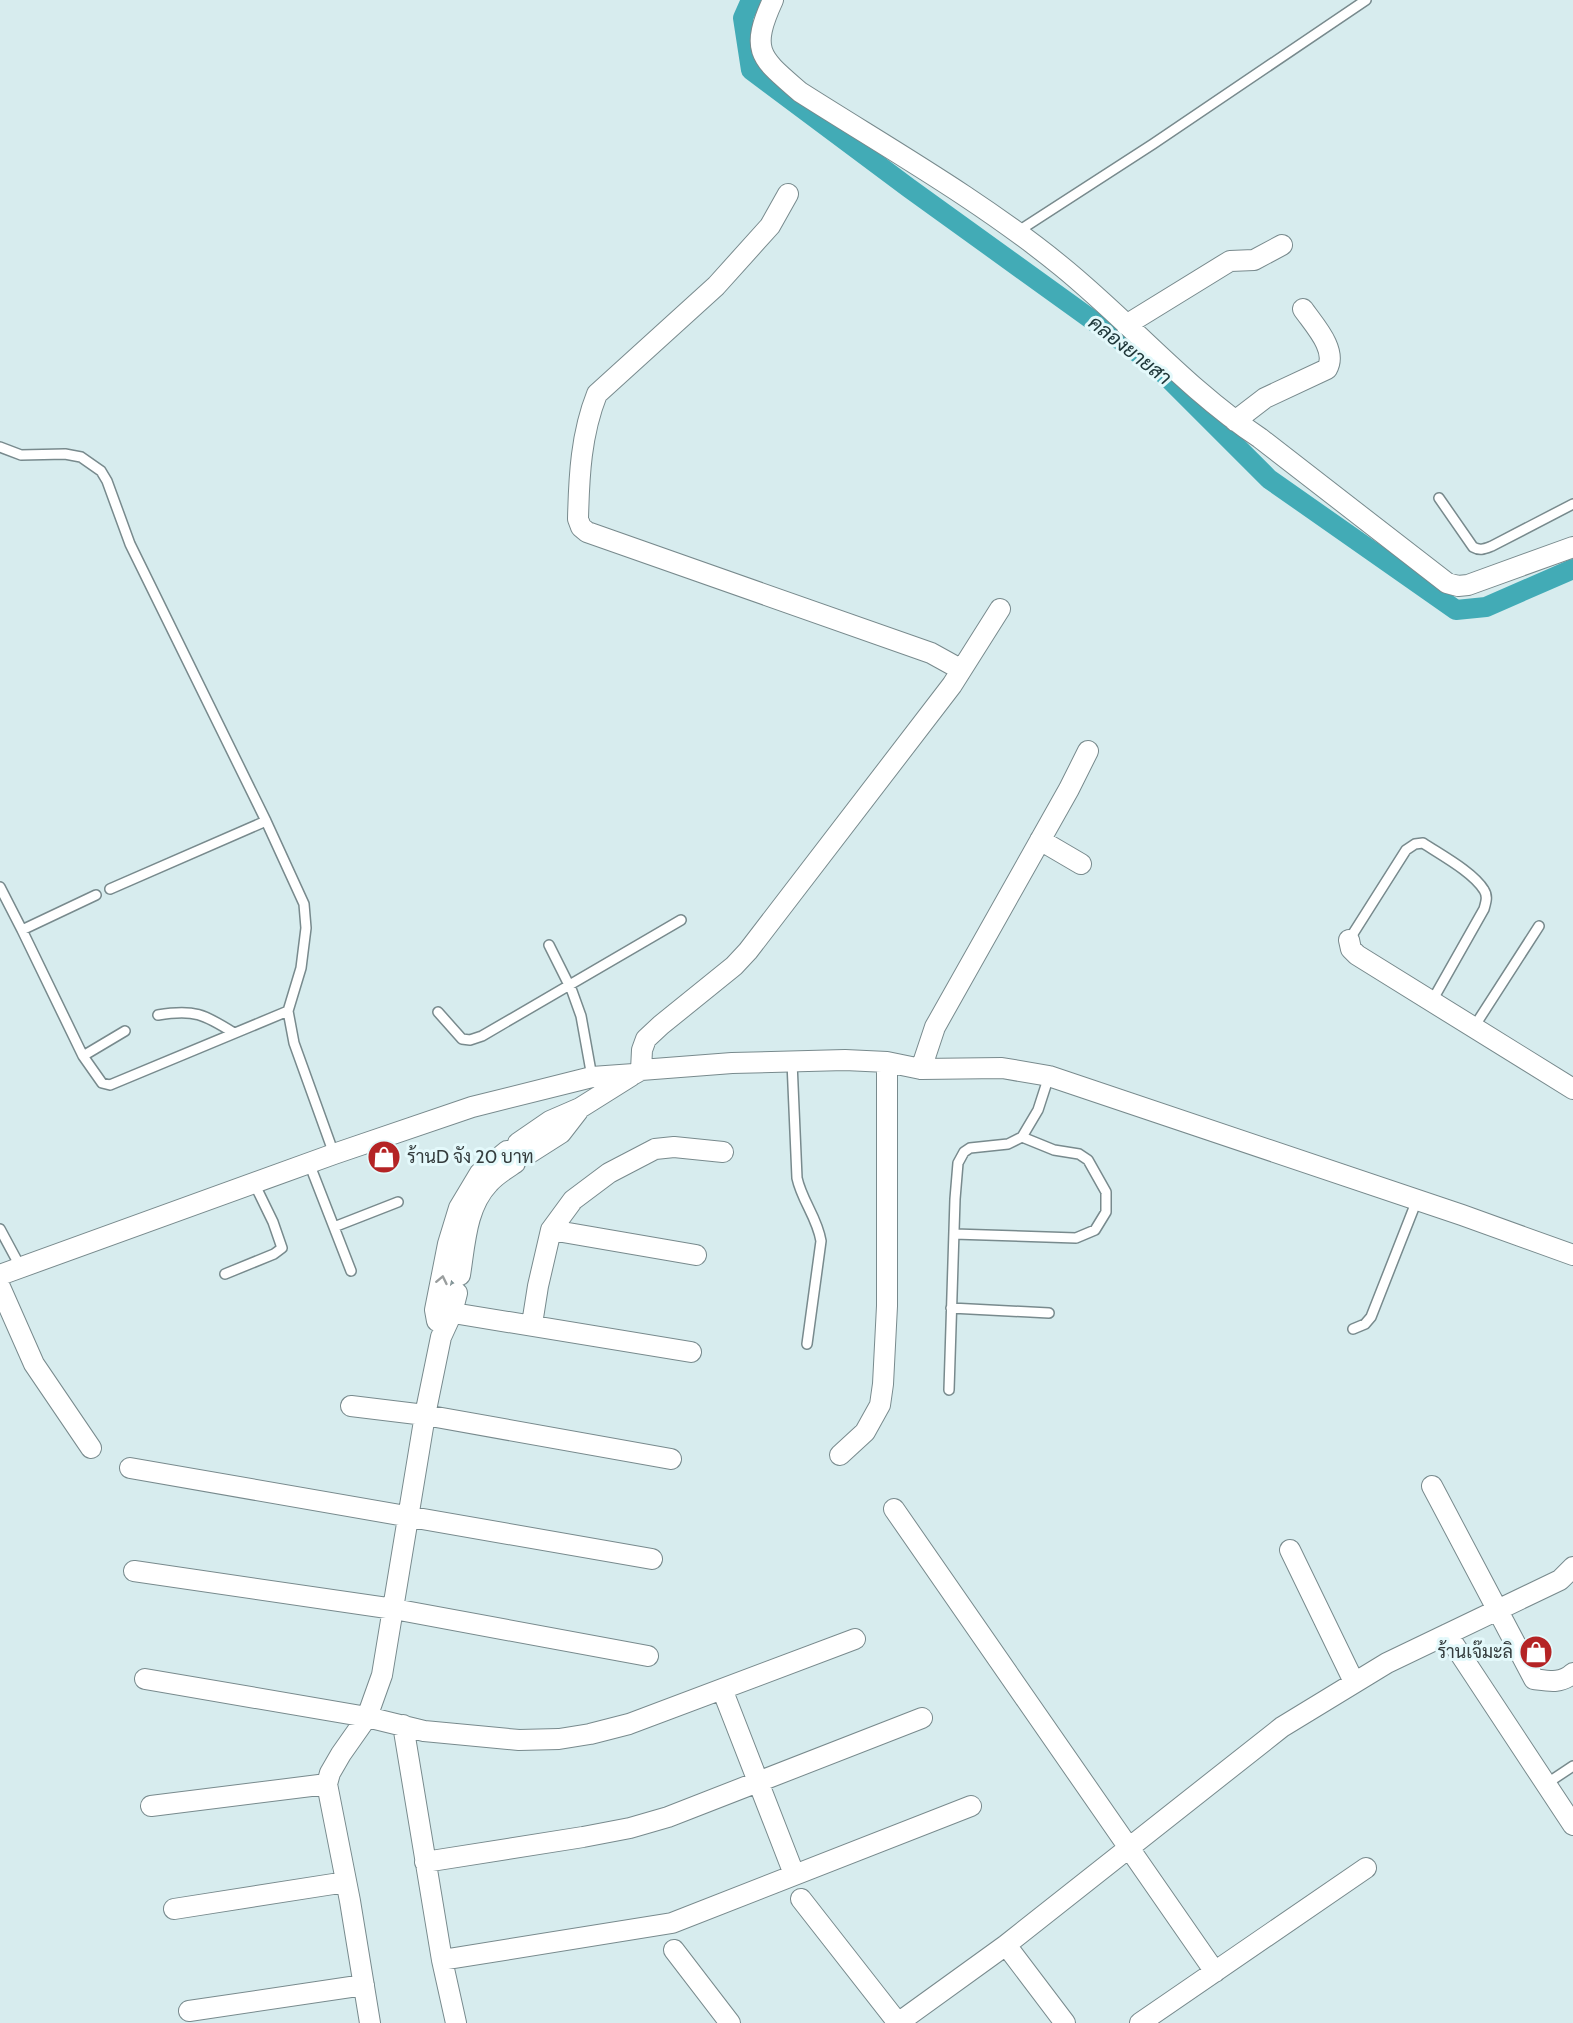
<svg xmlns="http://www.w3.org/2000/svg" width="1573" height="2023" viewBox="0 0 1573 2023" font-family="Cabin,Sarabun,sans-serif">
<rect width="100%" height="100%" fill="#d7ecee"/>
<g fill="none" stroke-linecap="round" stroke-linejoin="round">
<path stroke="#42abb6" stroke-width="20" d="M751,0L743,18L751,70L909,188L1156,366L1269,479L1456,610L1486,607L1573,569"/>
<defs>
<path id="service" d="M1017,232L1153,144L1366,0
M0,447L21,455L65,454L81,457L101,471L107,481L130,544L266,821L304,904L306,928L301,968L288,1011L294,1043L334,1154
M1439,498L1473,547C1480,551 1484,549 1492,546L1573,504
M0,887L22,930
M110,889L266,821
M96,895L22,930L83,1056L102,1083L110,1085L288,1011
M1349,940L1406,850L1415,844L1423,843C1441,855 1473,872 1484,890C1488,896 1486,902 1484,909L1432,1001
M549,945L572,991L581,1016L592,1077
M438,1012L462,1039L470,1040L482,1036L681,920
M158,1015C194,1009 204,1014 234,1033
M1474,1027L1539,926
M83,1056L125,1031
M792,1062L797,1178C802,1201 817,1217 821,1241L807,1344
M309,1163L351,1271
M334,1227L398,1202
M0,1229L21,1268
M954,1234L1076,1238L1095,1230L1106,1212V1192L1088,1160L1079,1154L1054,1150L1022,1137
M225,1274L274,1254L282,1248L273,1222L254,1183
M951,1308L1049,1313
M1353,1329L1365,1324L1371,1317L1417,1200
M949,1390L955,1199L958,1163L964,1152L970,1148L1008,1144L1022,1137L1038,1110L1049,1076
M1546,1784L1573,1766"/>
<path id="minor" d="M773,0C749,52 761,58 800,92C888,148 980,200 1061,266C1129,321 1186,389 1260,438L1447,583L1458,586L1468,585L1573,547
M788,194L770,226L716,286L597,394C581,434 579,476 578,519L581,527L587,532L931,653L960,669
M1126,325L1230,261L1254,260L1282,245
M1235,421L1265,398L1327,369C1338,350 1314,325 1303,309
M1040,840L1081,864
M1349,940L1351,949L1357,955L1573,1089
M921,1069L935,1027L1069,789L1088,751
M641,1070L642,1050L646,1039L661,1025L734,966L748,951L952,685L1000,609
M518,1143L550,1121L580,1108L631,1076
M528,1154L561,1133L578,1111
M551,1230L696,1255
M0,1275L334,1154L472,1107L592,1077L634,1074L641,1070L732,1063L845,1060L887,1062L921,1069L1002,1068L1049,1076L1462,1215L1573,1255
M460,1275C465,1244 466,1207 489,1183C496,1175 506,1169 515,1163
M0,1287L34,1364L91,1448
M435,1310L691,1352
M437,1321L435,1310L448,1244L459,1208L480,1173L507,1151
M532,1324L538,1286L551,1230L573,1200L609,1173L655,1149L674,1147L723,1152
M351,1406L425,1415L671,1459
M840,1455L865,1432L880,1405L883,1384L887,1306V1062
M130,1468L652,1559
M1432,1486L1534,1679C1549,1681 1561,1684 1573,1673
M894,1509L1215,1972
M1290,1550L1354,1682
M134,1571L394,1609L648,1656
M1447,1634L1573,1825
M145,1679L367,1717L424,1731L519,1740L559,1739L590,1734L629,1724L855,1639
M722,1689L794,1874
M403,1725L442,1960L456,2023
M151,1806L327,1784
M425,1862L583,1837L630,1828L668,1817L922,1718
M801,1899L898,2023
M174,1909L346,1882
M1006,1945L1065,2023
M674,1950L730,2023
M442,1960L672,1923L971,1806
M189,2011L364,1985
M370,2023L350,1901L327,1784L330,1773L341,1754L367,1717L382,1675L425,1415L441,1337L452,1313L457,1293
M898,2023L1006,1945L1282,1727L1387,1663L1560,1580L1573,1567
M1140,2023L1366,1868"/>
</defs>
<use href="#service" stroke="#788a8d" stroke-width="12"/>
<use href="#minor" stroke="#788a8d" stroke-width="22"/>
<use href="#service" stroke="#fff" stroke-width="9"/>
<use href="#minor" stroke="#fff" stroke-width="20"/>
</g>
<defs><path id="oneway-chevron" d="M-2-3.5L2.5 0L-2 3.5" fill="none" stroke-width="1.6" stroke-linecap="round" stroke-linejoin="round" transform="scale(1.5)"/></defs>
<use stroke="#9a9e9e" href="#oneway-chevron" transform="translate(442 1280) rotate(-78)"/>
<defs>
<symbol id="shop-disc" viewBox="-11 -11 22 22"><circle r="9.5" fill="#b42425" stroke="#e4f9fb"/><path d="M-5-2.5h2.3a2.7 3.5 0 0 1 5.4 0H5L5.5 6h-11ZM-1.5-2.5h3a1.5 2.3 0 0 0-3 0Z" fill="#fff"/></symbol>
</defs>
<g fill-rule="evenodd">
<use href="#shop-disc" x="365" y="1138" width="38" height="38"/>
<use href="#shop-disc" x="1517" y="1633" width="38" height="38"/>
</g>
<g text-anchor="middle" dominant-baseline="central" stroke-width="6" stroke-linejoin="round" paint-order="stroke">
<g font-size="18" fill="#343c3d" stroke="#e4f9fb" text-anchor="start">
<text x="407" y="1157">ร้านD จัง 20 บาท</text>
<text x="1513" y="1652" text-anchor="end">ร้านเจ๊มะลิ</text>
</g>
<g font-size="20" font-style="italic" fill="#20383a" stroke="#e4f9fb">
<text transform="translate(1130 350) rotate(38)">คลองยายสา</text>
</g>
</g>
</svg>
